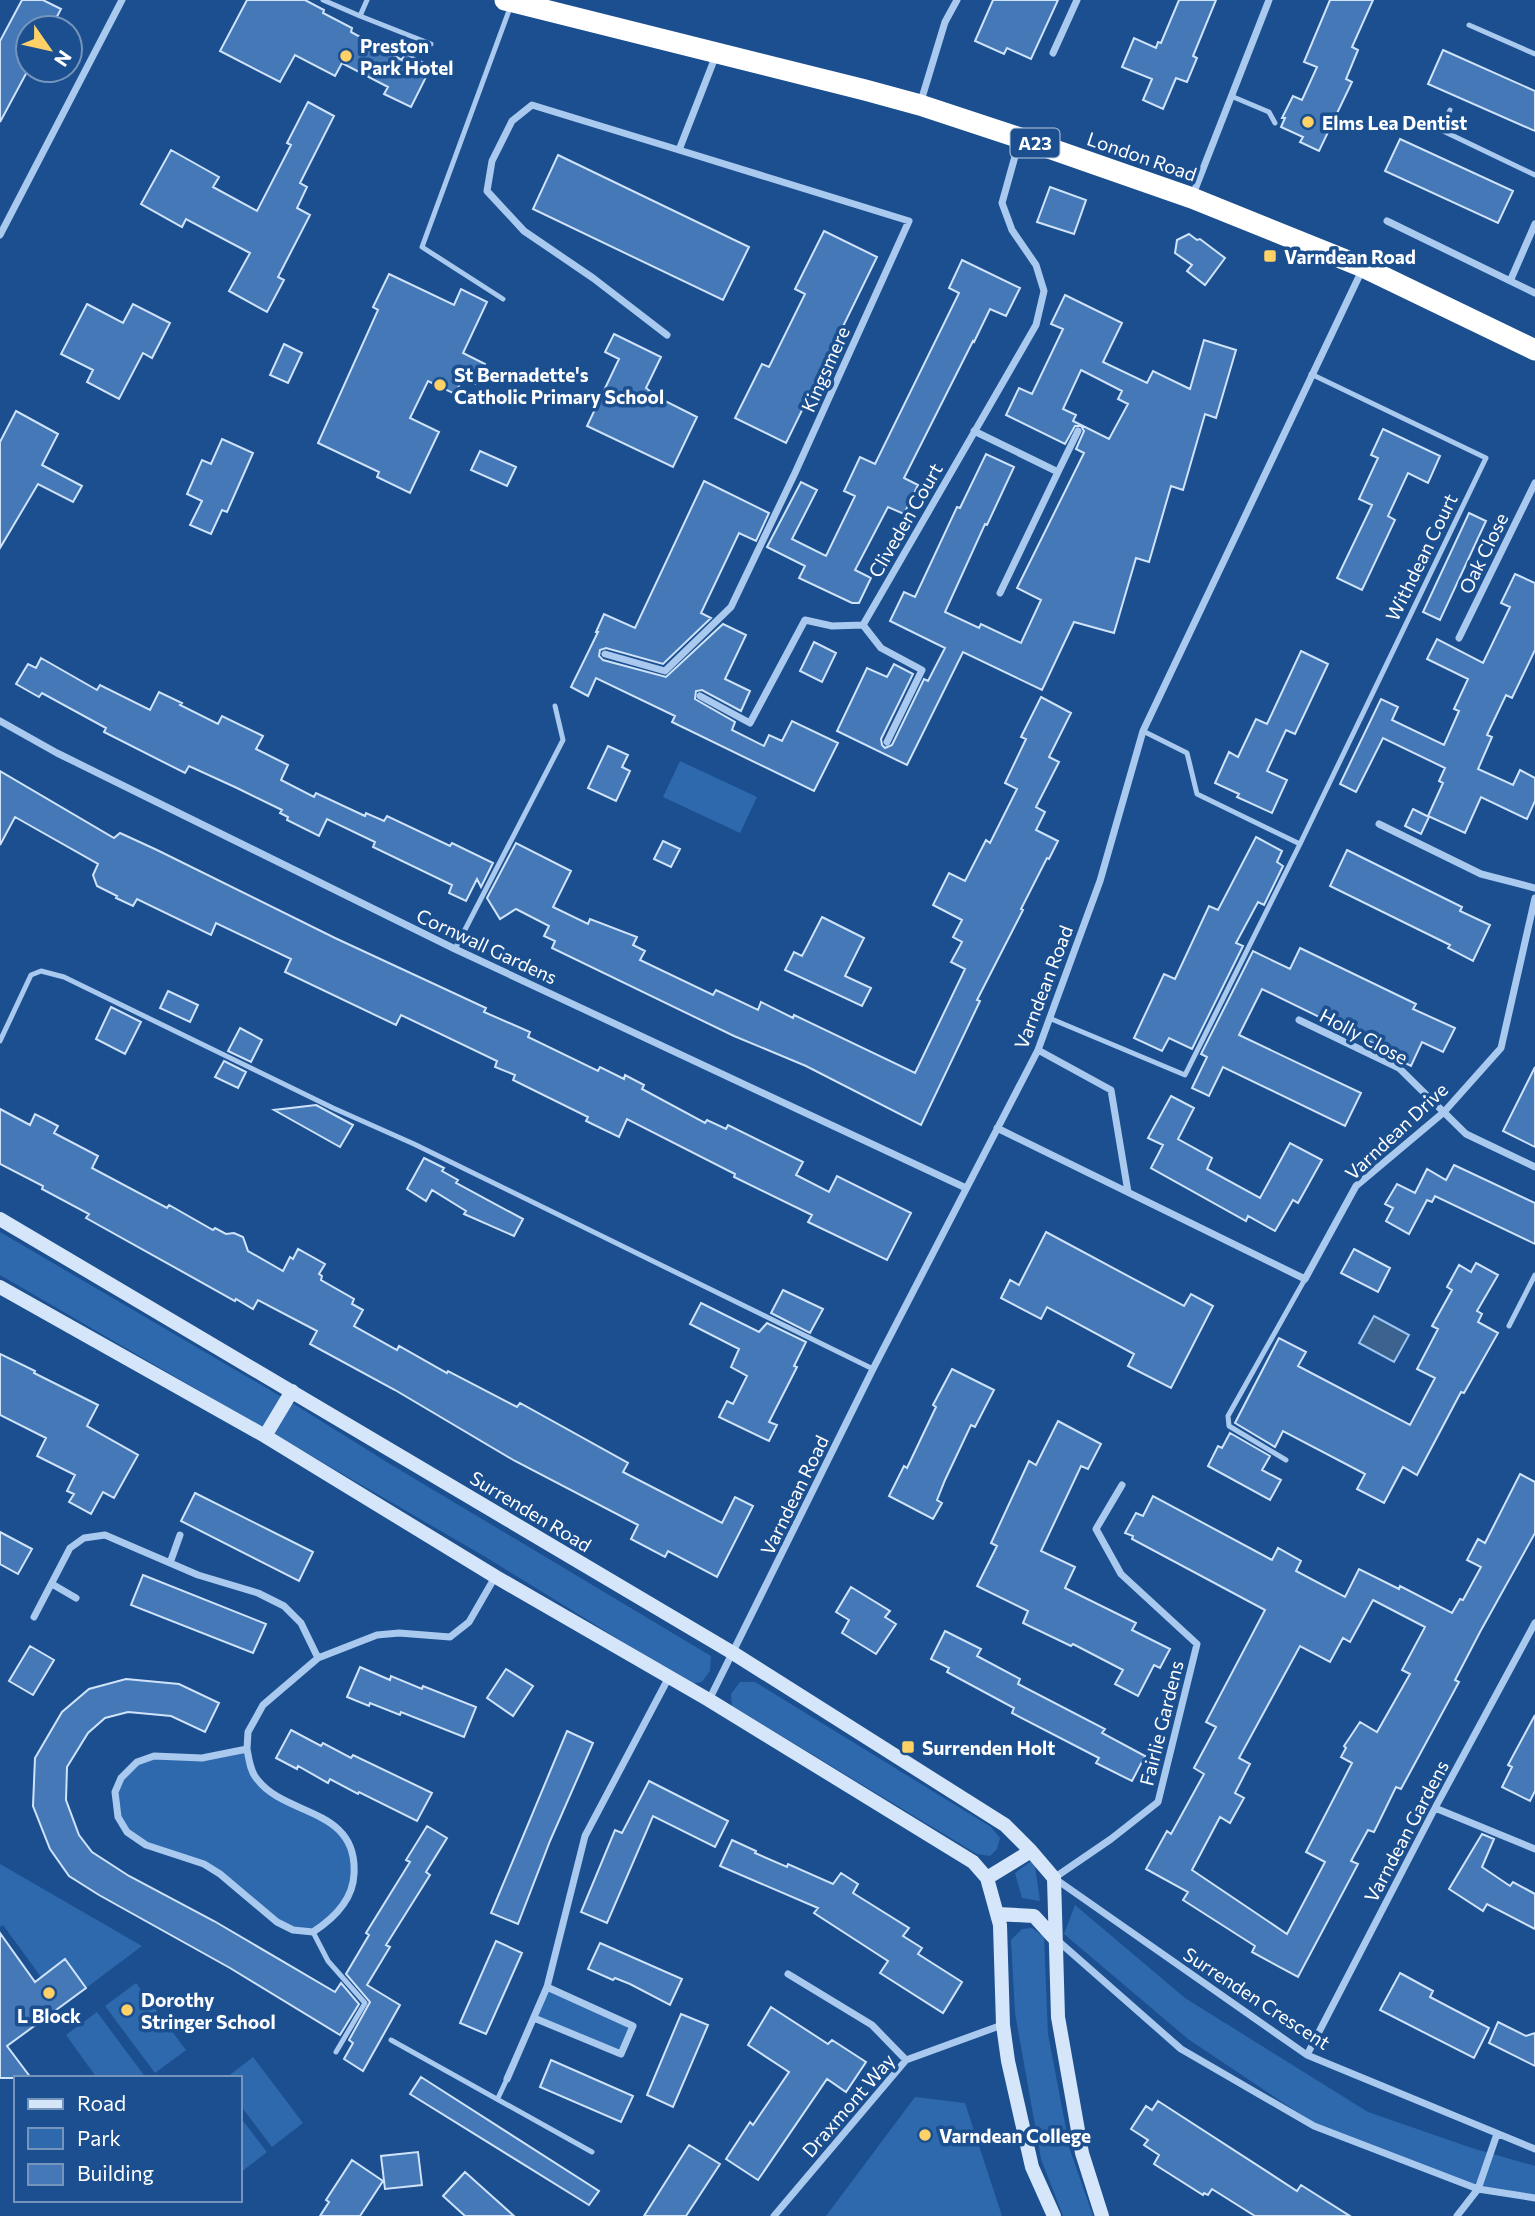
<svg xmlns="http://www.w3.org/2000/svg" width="1535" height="2216" viewBox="0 0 1535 2216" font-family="Commissioner,sans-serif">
<rect width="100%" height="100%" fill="#1b4f8f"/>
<path fill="#2e69ad" d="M680,761L757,797L740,833L663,797Z
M0,1232L297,1406L390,1464L711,1656L710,1671L702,1682L691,1684L489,1559L0,1275Z
M740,1682H755L991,1827L1000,1838L997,1849L990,1856L977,1854L732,1706L731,1694Z
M247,1749L249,1762L267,1789L324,1818L348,1844L355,1872L343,1905L313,1932L277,1922L220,1874L146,1845L127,1832L115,1806L121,1778L128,1769L154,1756L202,1758Z
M1034,1859L1040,1901L1022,1898L1015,1873Z
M0,1864L142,1946L86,1988L65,1960L41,1977L3,1925L0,1927Z
M1075,1905L1185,1998L1368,2112L1472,2148L1535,2166V2197L1476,2186L1315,2124L1188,2039L1064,1934Z
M1032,1928L1044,1937L1048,2034L1070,2150L1093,2216H1063L1041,2159L1015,2013L1011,1940L1022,1929Z
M136,1983L186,2050L155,2073L105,2006Z
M547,1987L633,2026L621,2054L534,2018Z
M97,2012L146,2078H97L66,2035Z
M253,2057L303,2123L272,2147L240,2105V2078H226Z
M915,2097L965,2103L1002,2216H826Z
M240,2117L267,2152L240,2173Z"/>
<path fill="#3c6290" stroke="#9cc4f0" stroke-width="2" d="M1374,1316L1409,1335L1394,1362L1359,1343Z"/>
<path fill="#4478b7" stroke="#cfe3fa" stroke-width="2" fill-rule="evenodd" d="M22,0H43L61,9L51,28H28V70L0,122V41Z
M247,0H305L324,10L323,13L352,28L351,32L402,60L405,53L431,67L411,107L384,94L388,87L342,63L335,76L295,55L280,82L220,51Z
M993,0H1058L1031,59L1007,48L1004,54L975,41Z
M1179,0H1216L1193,56L1197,58L1187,82L1176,78L1163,109L1143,100L1152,79L1122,67L1134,38L1156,48L1158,42L1161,43Z
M1330,0H1373L1352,47L1358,50L1346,79L1352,82L1319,151L1300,142L1303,137L1281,127L1285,118H1282L1293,96L1302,100L1317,67L1304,62Z
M1443,50L1535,91V131L1428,84Z
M308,102L334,116L300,183L307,187L297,208L310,215L278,277L284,280L267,312L229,291L250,253L186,219L182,227L141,204L171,150L219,177L213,187L257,211L291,145L287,143Z
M1400,139L1513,191L1498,223L1385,171Z
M558,155L749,247L723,300L533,209Z
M1050,187L1086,200L1074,234L1037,222Z
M824,231L877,257L786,443L735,418L762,364L769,367L805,294L795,289Z
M1189,234L1197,240L1200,239L1225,258L1205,285L1187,271L1192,265L1175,253L1177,240Z
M962,260L1020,288L1006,316L990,309L974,342L973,341L904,478L918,485L904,514L888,507L855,570L871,578L859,603H852L799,578L805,566L767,547L801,482L817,490L792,539L826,556L855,496L844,491L860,457L875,464L959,293L949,288Z
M389,274L454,305L461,289L487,302L463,353L485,364L476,384L463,378L455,394L428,381L410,418L439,432L410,493L377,477L379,472L318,443L378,310L373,307Z
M1065,295L1122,323L1103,362L1147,383L1153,371L1190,389L1204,340L1236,350L1216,418L1205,414L1183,490L1171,486L1149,562L1136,558L1114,633L1074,622L1042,690L963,652L907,765L837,731L867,668L887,677L894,664L913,674L881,739L882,745L885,748L892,745L924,679L928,681L945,648L890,621L904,592L915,597L957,507L960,508L986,454L1014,467L987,525L985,524L945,612L979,628L981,624L1021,643L1041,600L1017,588L1084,453L1076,449L1084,431L1081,426H1075L1065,444L1006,415L1019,388L1032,394L1063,329L1051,324ZM1081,370L1122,391L1118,399L1128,404L1109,439L1073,421L1076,415L1063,409Z
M87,304L123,323L133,304L170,323L152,358L143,353L119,399L87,382L93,370L61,354Z
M614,334L661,357L646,388L659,398L697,417L673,467L587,426L619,359L605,352Z
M284,344L302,353L288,383L270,375Z
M16,411L58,434L42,465L82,486L73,502L38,484L0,548V442Z
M1383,429L1440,456L1428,483L1408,473L1388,516L1395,520L1362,590L1337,578L1372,505L1359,499L1378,458L1371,455Z
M222,439L253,453L227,512L222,510L211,534L190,525L202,501L187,494L202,460L211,464Z
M480,451L516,467L507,486L471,470Z
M704,481L769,513L756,541L739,533L701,613L711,618L663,664L606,648L600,650L599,656L603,660L666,677L723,624L746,635L725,679L750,691L741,711L702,690L696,691L695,699L735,722L732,730L764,746L769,735L782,741L792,721L838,743L814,791L672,722L675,716L596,678L588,696L571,687L598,632H596L604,614L635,628Z
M1469,513L1486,521L1440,620L1423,612Z
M1515,574L1535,583V650L1512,698L1506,695L1487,735L1492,737L1478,769L1513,785L1520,770L1535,778V801L1527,819L1481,797L1465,833L1428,816L1443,783L1439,781L1445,768L1383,738L1356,792L1340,784L1381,699L1398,707L1392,720L1444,745L1459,711L1454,709L1468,679L1427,659L1437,639L1483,663L1510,607L1501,603Z
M814,642L836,653L822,682L800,671Z
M1301,651L1328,664L1295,734L1286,730L1267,771L1287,780L1272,813L1237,797L1239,794L1215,783L1229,752L1238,757L1256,719L1267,724Z
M41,658L97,690L100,685L150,710L159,692L182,703L180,705L218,724L222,716L263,736L256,749L288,765L281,780L314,797L316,793L365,816L366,813L384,821L387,816L450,846L452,843L493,863L481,887L477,879L466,901L449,893L452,885L373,847L375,842L327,819L319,836L287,820L288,817L280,813L282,810L237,788L189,766L185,773L104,732L106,728L42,693L39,697L16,684L28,664L36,668Z
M1041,697L1071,713L1049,757L1059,762L1036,807L1045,812L1036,830L1058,841L1049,859L1047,858L1021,909L1023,910L977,1000L980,1001L921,1125L806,1066L734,1036L552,948L555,941L544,936L549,926L516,909L500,919L487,898L516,843L571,871L553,907L588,924L590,919L637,937L633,945L645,951L640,960L713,995L716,990L758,1010L761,1002L793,1018L794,1015L915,1073L965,969L951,962L962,942L953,937L962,920L933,905L949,873L965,881L986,840L990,843L1017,789L1005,783L1026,739L1021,737Z
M608,746L628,755L622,767L630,771L616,801L588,788Z
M0,771L114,838L120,833L157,850L335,938L486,1008L484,1012L530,1032L528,1037L598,1071L600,1067L624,1079L625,1075L644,1085L642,1089L705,1123L707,1120L726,1129L728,1125L803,1162L796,1175L829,1192L837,1176L911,1213L887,1260L808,1222L812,1215L734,1177L735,1174L627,1119L619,1137L586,1121L588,1117L513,1080L515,1075L495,1067L497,1061L401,1015L396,1025L285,972L291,959L216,923L211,935L137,899L133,906L116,898L117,896L97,886L93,875L98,864L15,817L0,845Z
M1413,809L1429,817L1421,834L1405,826Z
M1256,837L1282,851L1277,862L1283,866L1264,905L1258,902L1236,943L1243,946L1192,1049L1169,1038L1162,1051L1134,1038L1164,974L1175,979L1209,906L1218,910Z
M663,841L680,849L671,867L654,859Z
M1347,850L1462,907L1460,911L1490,925L1473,961L1448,948L1450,945L1330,886Z
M822,917L864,938L845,976L871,988L862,1006L785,970L794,952L802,956Z
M1300,948L1416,1004L1413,1009L1455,1028L1443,1052L1422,1042L1411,1066L1393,1057L1395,1054L1262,989L1239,1035L1361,1093L1345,1126L1223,1067L1209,1096L1192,1088L1207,1057L1201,1054L1253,951L1290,969Z
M168,991L198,1005L190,1022L160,1008Z
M111,1007L141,1022L125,1054L96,1039Z
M240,1028L262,1040L251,1062L228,1051Z
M224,1061L246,1072L238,1088L215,1077Z
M1535,1067V1147L1503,1131Z
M1171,1096L1194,1108L1178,1139L1212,1158L1207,1169L1260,1198L1290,1143L1322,1160L1298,1203L1293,1200L1275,1231L1248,1216L1246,1221L1151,1168L1163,1145L1148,1138Z
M316,1105L353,1125L340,1147L274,1110Z
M0,1109L30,1125L35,1114L58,1126L54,1133L98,1156L92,1168L167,1208L169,1205L213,1230L215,1228L226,1234L234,1233L243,1237L248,1251L283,1271L290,1257L293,1259L298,1249L325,1264L319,1274L322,1276L321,1280L354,1299L352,1304L363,1310L354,1326L397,1350L399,1346L447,1373L448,1371L517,1407L520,1403L628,1463L623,1472L722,1523L735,1497L753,1506L717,1577L668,1551L665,1557L631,1539L638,1525L515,1461L395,1390L310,1344L317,1331L258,1300L253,1309L236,1299L235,1301L86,1218L89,1214L42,1189L43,1186L0,1164Z
M424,1158L444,1168L442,1171L458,1180L456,1183L523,1219L514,1236L464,1214L466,1211L432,1190L426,1201L407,1189Z
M1454,1165L1535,1203V1244L1435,1196L1432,1202L1427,1200L1409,1234L1386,1221L1393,1208L1385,1204L1397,1184L1415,1193L1427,1169L1446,1180Z
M1046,1232L1184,1306L1191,1294L1213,1306L1171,1388L1128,1366L1134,1354L1047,1307L1041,1319L1001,1298L1010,1280L1019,1285Z
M1354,1249L1390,1268L1378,1292L1341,1273Z
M1476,1263L1498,1275L1477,1311L1482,1314L1478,1322L1498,1333L1464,1393L1461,1392L1417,1475L1403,1467L1384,1503L1357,1489L1365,1474L1283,1431L1275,1447L1235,1423L1279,1338L1306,1352L1298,1366L1410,1425L1435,1378L1417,1369L1438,1329L1432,1326L1452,1290L1447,1287L1459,1265L1471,1272Z
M783,1290L823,1309L810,1333L771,1313Z
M701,1303L759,1332L767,1323L806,1342L794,1366L797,1367L769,1422L777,1425L769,1441L719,1417L727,1401L733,1404L747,1376L731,1367L739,1349L690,1324Z
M0,1354L35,1371L34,1373L98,1405L87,1426L138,1455L114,1498L103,1492L91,1514L69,1502L74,1494L67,1491L75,1475L37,1456L46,1438L0,1415Z
M952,1369L994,1390L975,1427L971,1425L945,1480L937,1500L942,1503L933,1519L889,1496L904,1466L907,1468L936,1407L933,1405Z
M1058,1421L1101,1444L1088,1469L1081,1466L1041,1551L1075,1567L1065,1588L1136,1623L1132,1630L1170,1649L1160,1668L1154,1665L1138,1696L1115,1684L1123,1670L1073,1644L1071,1646L1023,1623L1028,1611L977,1586L997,1546L991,1543L1029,1461L1036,1465Z
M1230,1433L1270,1456L1262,1470L1281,1480L1270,1500L1208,1466L1218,1446L1222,1448Z
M1520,1474L1535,1482V1533L1480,1632L1455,1680L1459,1682L1401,1789L1396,1787L1374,1832L1368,1830L1351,1861L1358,1864L1298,1977L1252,1952L1255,1946L1183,1900L1188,1892L1146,1869L1167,1831L1171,1834L1204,1774L1194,1768L1216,1727L1206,1722L1265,1610L1132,1539L1133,1536L1125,1533L1136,1513L1143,1516L1153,1496L1272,1560L1278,1548L1301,1561L1296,1571L1345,1597L1359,1569L1399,1589L1400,1586L1452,1613L1460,1599L1463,1600L1481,1567L1467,1560L1478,1539L1485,1543ZM1373,1600L1425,1627L1402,1670L1410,1674L1377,1732L1360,1722L1344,1746L1346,1748L1341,1757L1352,1763L1306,1852L1325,1862L1287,1934L1192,1870L1220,1817L1230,1823L1244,1798L1235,1793L1250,1764L1239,1758L1300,1646L1330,1662L1343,1638L1350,1642Z
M195,1493L313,1552L299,1581L181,1521Z
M0,1532L32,1549L18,1574L0,1564Z
M143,1575L266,1624L253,1653L131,1605Z
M851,1587L890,1611L885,1617L896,1624L876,1654L842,1633L849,1620L836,1612Z
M945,1631L981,1649L977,1656L1020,1679L1018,1684L1105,1729L1102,1733L1145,1756L1132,1781L1096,1763L1099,1758L1012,1713L1014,1708L947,1672L949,1668L931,1659Z
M30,1646L54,1660L33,1695L9,1681Z
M360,1667L390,1680L391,1676L422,1689L423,1686L476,1707L464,1737L401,1712L400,1715L370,1703L369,1706L347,1697Z
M506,1669L533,1686L513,1716L487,1698Z
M126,1679L179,1684L219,1703L205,1732L171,1716L128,1712L105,1718L88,1733L67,1767L66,1800L79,1835L92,1852L129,1876L214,1921L335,1992L341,1983L359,2004L340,2035L230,1968L99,1895L69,1876L50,1849L33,1806L35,1758L62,1712L89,1689Z
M1535,1715V1791L1530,1801L1502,1787L1512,1767L1508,1765Z
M291,1730L321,1746L323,1743L351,1758L353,1755L432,1793L417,1821L359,1792L358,1794L330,1779L328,1783L298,1766L297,1769L276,1758Z
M567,1731L593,1743L550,1841L518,1924L491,1913Z
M649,1781L728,1821L715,1847L653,1816L607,1923L581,1912L615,1830L622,1833Z
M427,1826L447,1838L426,1872L430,1875L386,1945L390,1947L367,1985L400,2005L363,2071L344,2059L353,2043L349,2040L370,2002L346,1974L369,1935L366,1933L410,1862L406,1860Z
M1482,1834L1494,1839L1482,1867L1510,1886L1513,1882L1535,1894V1929L1487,1904L1483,1911L1449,1889Z
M732,1840L756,1851L755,1853L787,1867L788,1864L833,1884L841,1873L858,1884L853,1893L909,1928L903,1936L922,1948L918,1954L962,1982L943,2013L880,1973L888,1961L814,1913L818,1908L720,1866Z
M0,1933L35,1982L65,1959L86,1988L7,2046L31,2078H0Z
M496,1941L522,1953L486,2034L460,2023Z
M600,1943L682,1979L670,2005L630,1984L615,1978L613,1980L588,1969Z
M1400,1973L1433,1991L1430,1997L1489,2028L1474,2058L1380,2010Z
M771,2007L828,2044L832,2040L866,2062L846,2092L827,2079L758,2180L726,2159L750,2122L753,2125L789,2072L748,2045Z
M681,2014L708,2025L673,2107L647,2095Z
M1498,2022L1526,2036L1535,2033V2066L1489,2043Z
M551,2060L633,2096L621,2122L540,2087Z
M421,2077L599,2191L589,2205L410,2094Z
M1158,2101L1297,2191L1301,2185L1350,2216H1255L1212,2189L1208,2195L1204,2193L1203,2195L1154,2164L1159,2155L1144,2145L1148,2140L1131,2129L1146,2106L1152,2110Z
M689,2145L720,2164L686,2216H644Z
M418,2152L422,2185L385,2189L381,2156Z
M352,2160L383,2181L360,2216H320L329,2202L326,2200Z
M465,2172L514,2216H465L443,2196Z"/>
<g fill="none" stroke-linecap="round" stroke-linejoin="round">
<path stroke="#a9c9ee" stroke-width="5" d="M323,0L360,16L367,0
M360,16L431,44
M1469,25L1535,54
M1231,96L1269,112L1275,123
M1450,110L1441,130L1535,175
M503,299L422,247L511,5
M1143,731L1187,753L1197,794L1300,844L1486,458L1311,374
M455,949L563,740L555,706
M1049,1018L1185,1075L1300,844
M0,1041L31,975L41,971L64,977L333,1108L414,1144L873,1369
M1509,1326L1535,1275
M1286,1460L1229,1426L1228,1416L1305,1279
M313,1932L328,1961L365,2003L336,2052
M391,2040L592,2152
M498,2098L507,2079"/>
<path stroke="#a9c9ee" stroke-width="7" d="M1053,53L1077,0
M921,101L945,22L957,0
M1192,197L1269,0
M1387,221L1535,293
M0,235L122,0
M1511,279L1535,224
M667,335L593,278L524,231L487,191L492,161L512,121L532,105L679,150L716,55
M974,431L1058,472L1000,593
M1058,472L1078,431
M863,625L881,648L922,670L887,742
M1459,638L1535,483
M605,654L665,671L731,607L795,473L909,221L679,150
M700,696L750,723L805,620L832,626L863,625L1036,325L1044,291L1036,265L1012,230L1002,203L1019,142
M0,721L57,753L455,949L966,1188
M1379,824L1481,874L1535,888
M1299,1020L1399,1068L1466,1134L1535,1167
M1038,1050L1111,1090L1128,1192
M997,1128L1305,1279L1356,1186L1444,1112L1501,1048L1535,898
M1122,1485L1096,1529L1121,1574L1197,1644L1158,1802L1111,1839L1054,1878L1307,2055L1535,2149
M170,1563L180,1535
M52,1584L76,1598
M34,1617L70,1548L84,1538L105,1535L198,1575L258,1593L284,1606L301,1623L318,1658
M709,1700L873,1369L1038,1050L1100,881L1143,731L1363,268
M247,1749C249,1759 250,1771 257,1779C285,1817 358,1807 354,1874C353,1900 333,1919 313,1932L293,1930L277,1922L220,1874L204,1864L146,1845L127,1832L118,1817L115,1792L121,1778L137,1762L154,1756L202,1758Z
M247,1749L248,1732L263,1705L318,1658L377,1635L399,1633L450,1637L469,1622L495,1577
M1435,1808L1535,1849
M1057,1940L1181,2049L1314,2126L1478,2189L1535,2198
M788,1974L872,2025L906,2060
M534,2018L621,2054L633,2026L547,1987
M1307,2055L1435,1808L1535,1623
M507,2079L547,1987L585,1836L669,1677
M774,2216L906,2060L1002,2025
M1457,2216L1478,2189L1497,2134"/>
<path stroke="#d6e6fa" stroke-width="14" d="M0,1219L733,1653L1005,1825L1031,1851L1054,1878L1058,2017L1082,2153L1102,2216
M0,1287L265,1436L496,1577L709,1700L973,1862L987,1878L1000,1925L1003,2025L1008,2061L1032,2167L1054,2216
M265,1436L292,1391
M987,1878L1031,1851
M997,1914L1034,1916L1055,1939"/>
<path stroke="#fff" stroke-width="21" d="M505,0L865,90L920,105L1020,138L1192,198L1363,267L1535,350"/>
</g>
<g fill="#ffd166" stroke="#1b4f8f" stroke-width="2.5">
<circle cx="346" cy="56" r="7"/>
<circle cx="1308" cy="122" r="7"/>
<rect x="1263" y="249" width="14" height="14" rx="3.5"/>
<circle cx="440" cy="385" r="7"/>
<rect x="901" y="1740" width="14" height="14" rx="3.5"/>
<circle cx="49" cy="1993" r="7"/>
<circle cx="127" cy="2010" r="7"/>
<circle cx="925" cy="2135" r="7"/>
</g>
<g text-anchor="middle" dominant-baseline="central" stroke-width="7" stroke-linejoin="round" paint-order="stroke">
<rect fill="#1b4f8f" stroke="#bbcadd" stroke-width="2" x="1010.5" y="128.5" width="49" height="29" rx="5"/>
<g font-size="18" font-weight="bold" fill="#fff">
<text x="1035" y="143">A23</text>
</g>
<g font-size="19" font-weight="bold" fill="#fff" stroke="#1b4f8f" text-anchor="start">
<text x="360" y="45">Preston<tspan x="360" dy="22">Park Hotel</tspan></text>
<text x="1322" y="122">Elms Lea Dentist</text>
<text x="1284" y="256">Varndean Road</text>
<text x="454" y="374">St Bernadette's<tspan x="454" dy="22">Catholic Primary School</tspan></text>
<text x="922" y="1747">Surrenden Holt</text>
<text x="141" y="1999">Dorothy<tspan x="141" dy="22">Stringer School</tspan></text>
<text x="49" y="2015" text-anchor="middle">L Block</text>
<text x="939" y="2135">Varndean College</text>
</g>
<g font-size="19" fill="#fff" stroke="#1b4f8f">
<text transform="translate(1142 156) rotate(19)">London Road</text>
<text transform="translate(825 369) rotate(-66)">Kingsmere</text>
<text transform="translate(905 520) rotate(-60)">Cliveden Court</text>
<text transform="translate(1483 553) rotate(-64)">Oak Close</text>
<text transform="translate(1421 557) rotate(-64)">Withdean Court</text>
<text transform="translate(487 946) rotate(25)">Cornwall Gardens</text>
<text transform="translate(1043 987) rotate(-69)">Varndean Road</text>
<text transform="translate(1364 1036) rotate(28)">Holly Close</text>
<text transform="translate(1396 1131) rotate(-43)">Varndean Drive</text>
<text transform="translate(794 1495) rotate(-64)">Varndean Road</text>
<text transform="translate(531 1511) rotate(31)">Surrenden Road</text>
<text transform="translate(1161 1723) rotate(-76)">Fairlie Gardens</text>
<text transform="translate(1406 1831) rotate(-62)">Varndean Gardens</text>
<text transform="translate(1257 1998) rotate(33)">Surrenden Crescent</text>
<text transform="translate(848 2105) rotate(-49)">Draxmont Way</text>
</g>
</g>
<rect x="14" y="2076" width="228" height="126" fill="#1b4f8f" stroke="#7695bc" stroke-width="2"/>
<rect x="28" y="2099" width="35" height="10" fill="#d6e6fa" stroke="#7695bc" stroke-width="2"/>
<text x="77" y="2111" font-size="21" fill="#ffffff">Road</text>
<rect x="28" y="2128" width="35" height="21" fill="#2e69ad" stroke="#7695bc" stroke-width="2"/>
<text x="77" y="2146" font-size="21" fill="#ffffff">Park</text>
<rect x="28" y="2164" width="35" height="21" fill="#4478b7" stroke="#7695bc" stroke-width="2"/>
<text x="77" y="2181" font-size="21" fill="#ffffff">Building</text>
<g transform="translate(49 49) rotate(124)"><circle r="33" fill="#1b4f8f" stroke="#7695bc" stroke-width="2"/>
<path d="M0-5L12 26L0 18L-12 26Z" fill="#ffd166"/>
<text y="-10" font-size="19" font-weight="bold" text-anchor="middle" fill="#ffffff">N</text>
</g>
</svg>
